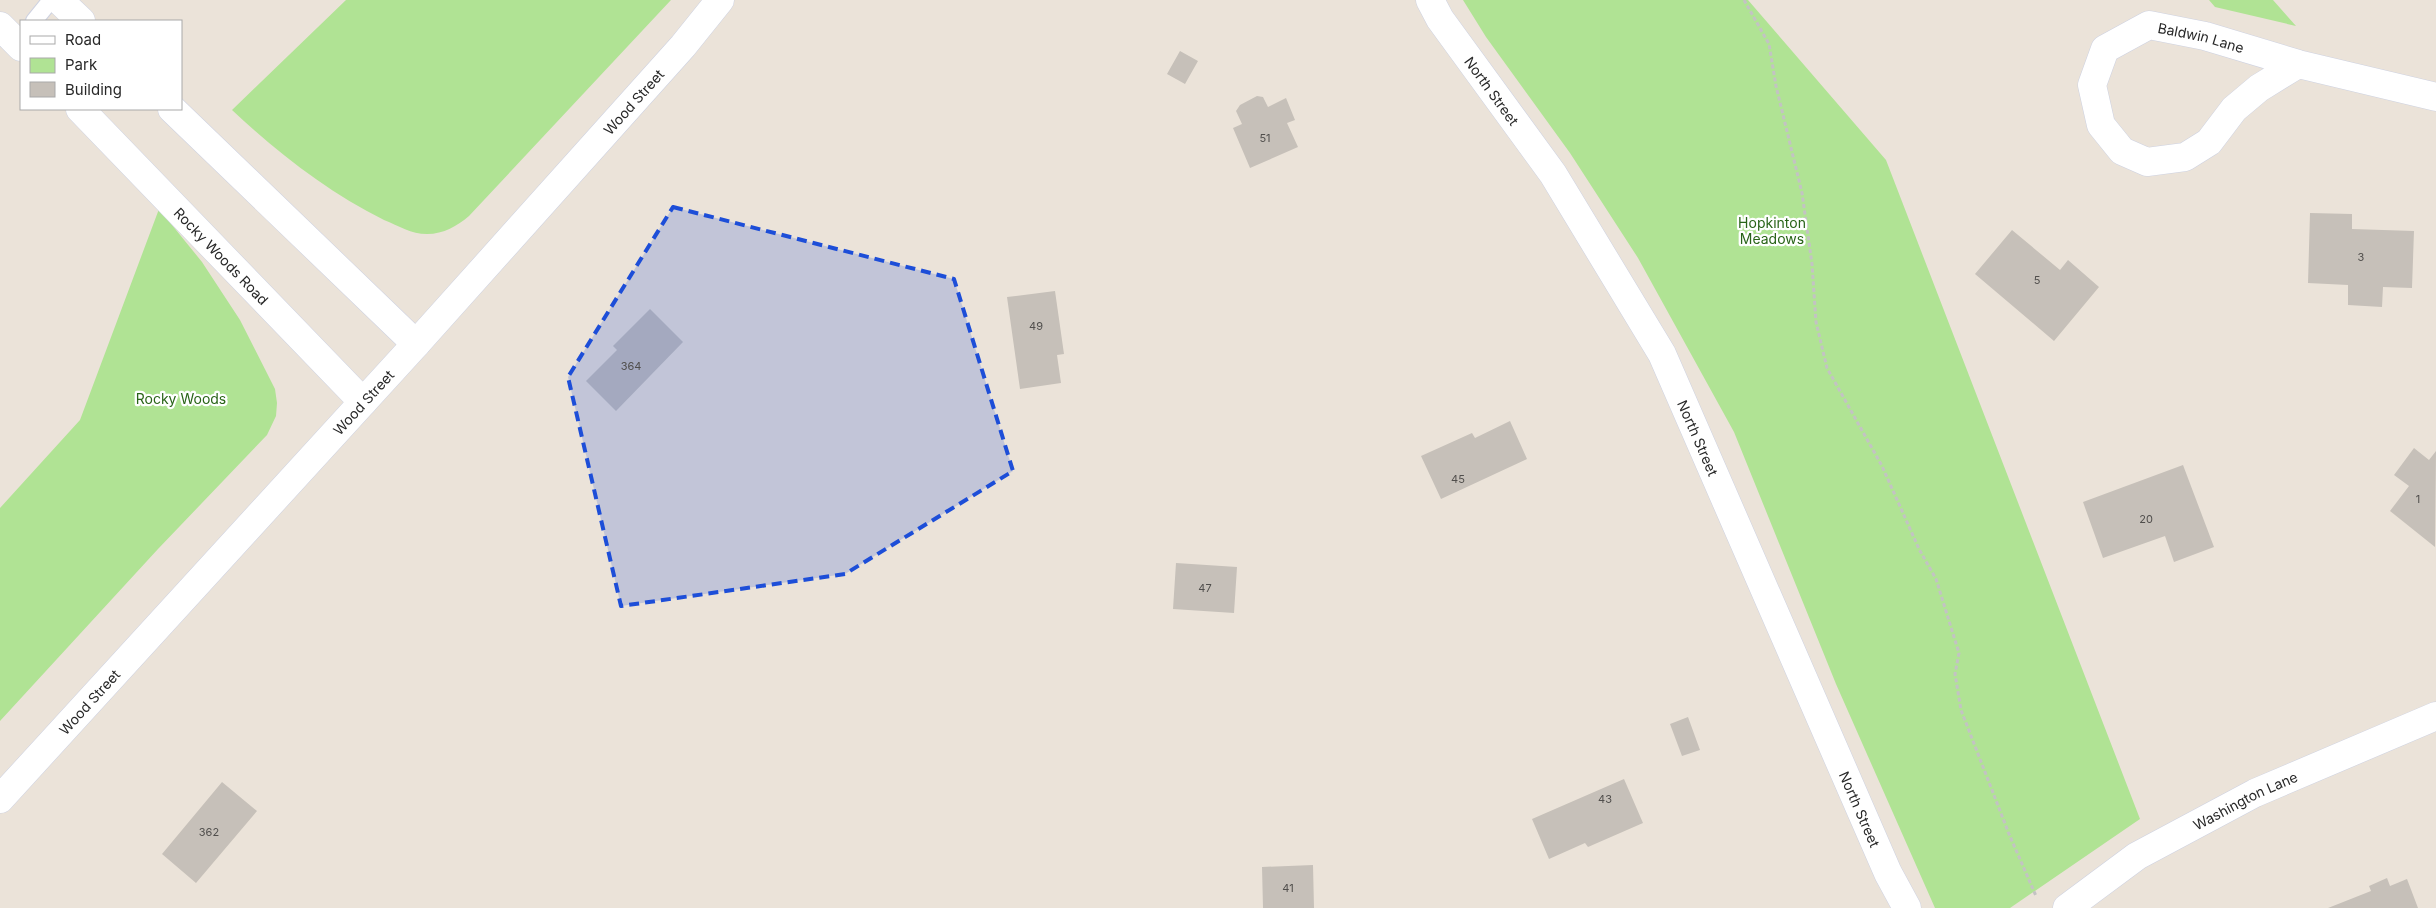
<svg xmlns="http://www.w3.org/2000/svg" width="2436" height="908" viewBox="0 0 2436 908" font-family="Inter,sans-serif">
<rect width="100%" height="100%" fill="#ebe3d9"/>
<path fill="#b0e394" d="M346,0H671L469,216C457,226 444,234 427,234C411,234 399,226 384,220C328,192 278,153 232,110Z
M1463,0H1748L1886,160L2140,819L2010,908H1935L1836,684L1734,432L1638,258L1570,153L1486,37Z
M2209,0H2273L2296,26L2215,7Z
M159,209L202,262L240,320L275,389L277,403L276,416L267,435L158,549L0,721V508L80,420Z"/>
<path fill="#c6c0b9" d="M1180,51L1198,61L1185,84L1167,74Z
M1257,96L1263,97L1268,107L1286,98L1295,120L1287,123L1298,147L1250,168L1233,128L1242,124L1236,111L1240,105Z
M2310,213L2352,214V229L2414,231L2412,288L2383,287L2382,307L2348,305V285L2308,283Z
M2012,230L2060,270L2068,260L2099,287L2054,341L1975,274Z
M1055,291L1064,354L1057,355L1061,383L1020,389L1007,297Z
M650,309L683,342L616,411L586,381L617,350L613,346Z
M1510,421L1527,459L1441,499L1421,456L1472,433L1475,438Z
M2414,448L2429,460L2436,451L2435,547L2390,511L2409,486L2394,475Z
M2183,465L2214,547L2174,562L2165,536L2103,558L2083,502Z
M1176,563L1237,567L1234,613L1173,609Z
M1688,717L1700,750L1682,756L1670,724Z
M1624,779L1643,823L1588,847L1585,843L1549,859L1532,819Z
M222,782L257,811L196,883L162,854Z
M1313,865L1314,908H1263L1262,867Z
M2387,878L2390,886L2407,879L2418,908H2328L2371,891L2369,886Z"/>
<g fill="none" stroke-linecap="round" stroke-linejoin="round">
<defs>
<path id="lane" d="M34,21L51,0"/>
<g id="street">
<path d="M59,0L81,21"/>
<path id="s1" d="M1430,0L1440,19L1553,174L1662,354L1888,873L1907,908"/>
<path d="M0,26L21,47"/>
<path id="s2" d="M2298,64L2259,88L2234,109L2209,142L2185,157L2147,162L2122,151L2101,125L2092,85L2105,49L2149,25L2205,36L2298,64L2436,97"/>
<path id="s3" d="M80,109L363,402"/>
<path d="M172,109L416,344"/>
<path id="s4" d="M2067,908L2137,856L2255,793L2436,716"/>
</g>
<g id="secondary">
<path id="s5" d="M0,799L416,344L683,46L720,0"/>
</g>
</defs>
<use href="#lane" stroke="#ced2e1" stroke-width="18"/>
<use href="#street" stroke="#ced2e1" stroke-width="29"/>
<use href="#secondary" stroke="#ced2e1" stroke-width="29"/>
<path stroke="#c3c3c3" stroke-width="3" stroke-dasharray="4 2.5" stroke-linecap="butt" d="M1744,0L1769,44L1776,86L1802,193L1812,264L1816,322L1827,368L1882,466L1919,549L1936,579L1959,653L1955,674L1961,710L2009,834L2036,896"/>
<use href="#lane" stroke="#fff" stroke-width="16"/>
<use href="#street" stroke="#fff" stroke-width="28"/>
<use href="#secondary" stroke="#fff" stroke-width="28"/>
</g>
<path fill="#1d4ed8" fill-opacity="0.2" stroke="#1d4ed8" stroke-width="4" stroke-dasharray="10 6" stroke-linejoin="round" d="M673,207L954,279L1013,471L845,574L621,606L568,377Z"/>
<g text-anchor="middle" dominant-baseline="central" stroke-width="4.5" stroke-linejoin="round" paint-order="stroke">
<g font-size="11" fill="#504e4c">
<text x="1265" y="138">51</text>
<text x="2361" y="257">3</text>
<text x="2037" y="280">5</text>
<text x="1036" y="326">49</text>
<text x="631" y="366">364</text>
<text x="1458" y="479">45</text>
<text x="2418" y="499">1</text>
<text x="2146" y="519">20</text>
<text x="1205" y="588">47</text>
<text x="1605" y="799">43</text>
<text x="209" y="832">362</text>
<text x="1288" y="888">41</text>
</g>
<g font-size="14" fill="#282828" stroke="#fff">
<text stroke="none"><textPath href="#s2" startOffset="430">Baldwin Lane</textPath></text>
<text stroke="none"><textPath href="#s1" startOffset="110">North Street</textPath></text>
<text stroke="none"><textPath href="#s5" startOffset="942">Wood Street</textPath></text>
<text stroke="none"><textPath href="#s3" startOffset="204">Rocky Woods Road</textPath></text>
<text stroke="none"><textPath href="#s5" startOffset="538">Wood Street</textPath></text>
<text stroke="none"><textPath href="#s1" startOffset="515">North Street</textPath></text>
<text stroke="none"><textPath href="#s5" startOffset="132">Wood Street</textPath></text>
<text stroke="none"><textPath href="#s4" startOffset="209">Washington Lane</textPath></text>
<text stroke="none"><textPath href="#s1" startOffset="920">North Street</textPath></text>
</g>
<g font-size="14" fill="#296418" stroke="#fff">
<text x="1772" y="222">Hopkinton<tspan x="1772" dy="16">Meadows</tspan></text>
<text x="181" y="398">Rocky Woods</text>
</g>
</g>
<rect x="20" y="20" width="162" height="90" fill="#ffffff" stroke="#a9a9a9"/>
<rect x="30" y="36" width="25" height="8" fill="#ffffff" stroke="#a9a9a9"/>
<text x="65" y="45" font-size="15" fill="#282828">Road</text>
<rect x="30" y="58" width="25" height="15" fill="#b0e394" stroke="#a9a9a9"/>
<text x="65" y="70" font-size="15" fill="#282828">Park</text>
<rect x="30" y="82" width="25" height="15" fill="#c6c0b9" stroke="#a9a9a9"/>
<text x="65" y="95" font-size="15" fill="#282828">Building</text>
</svg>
